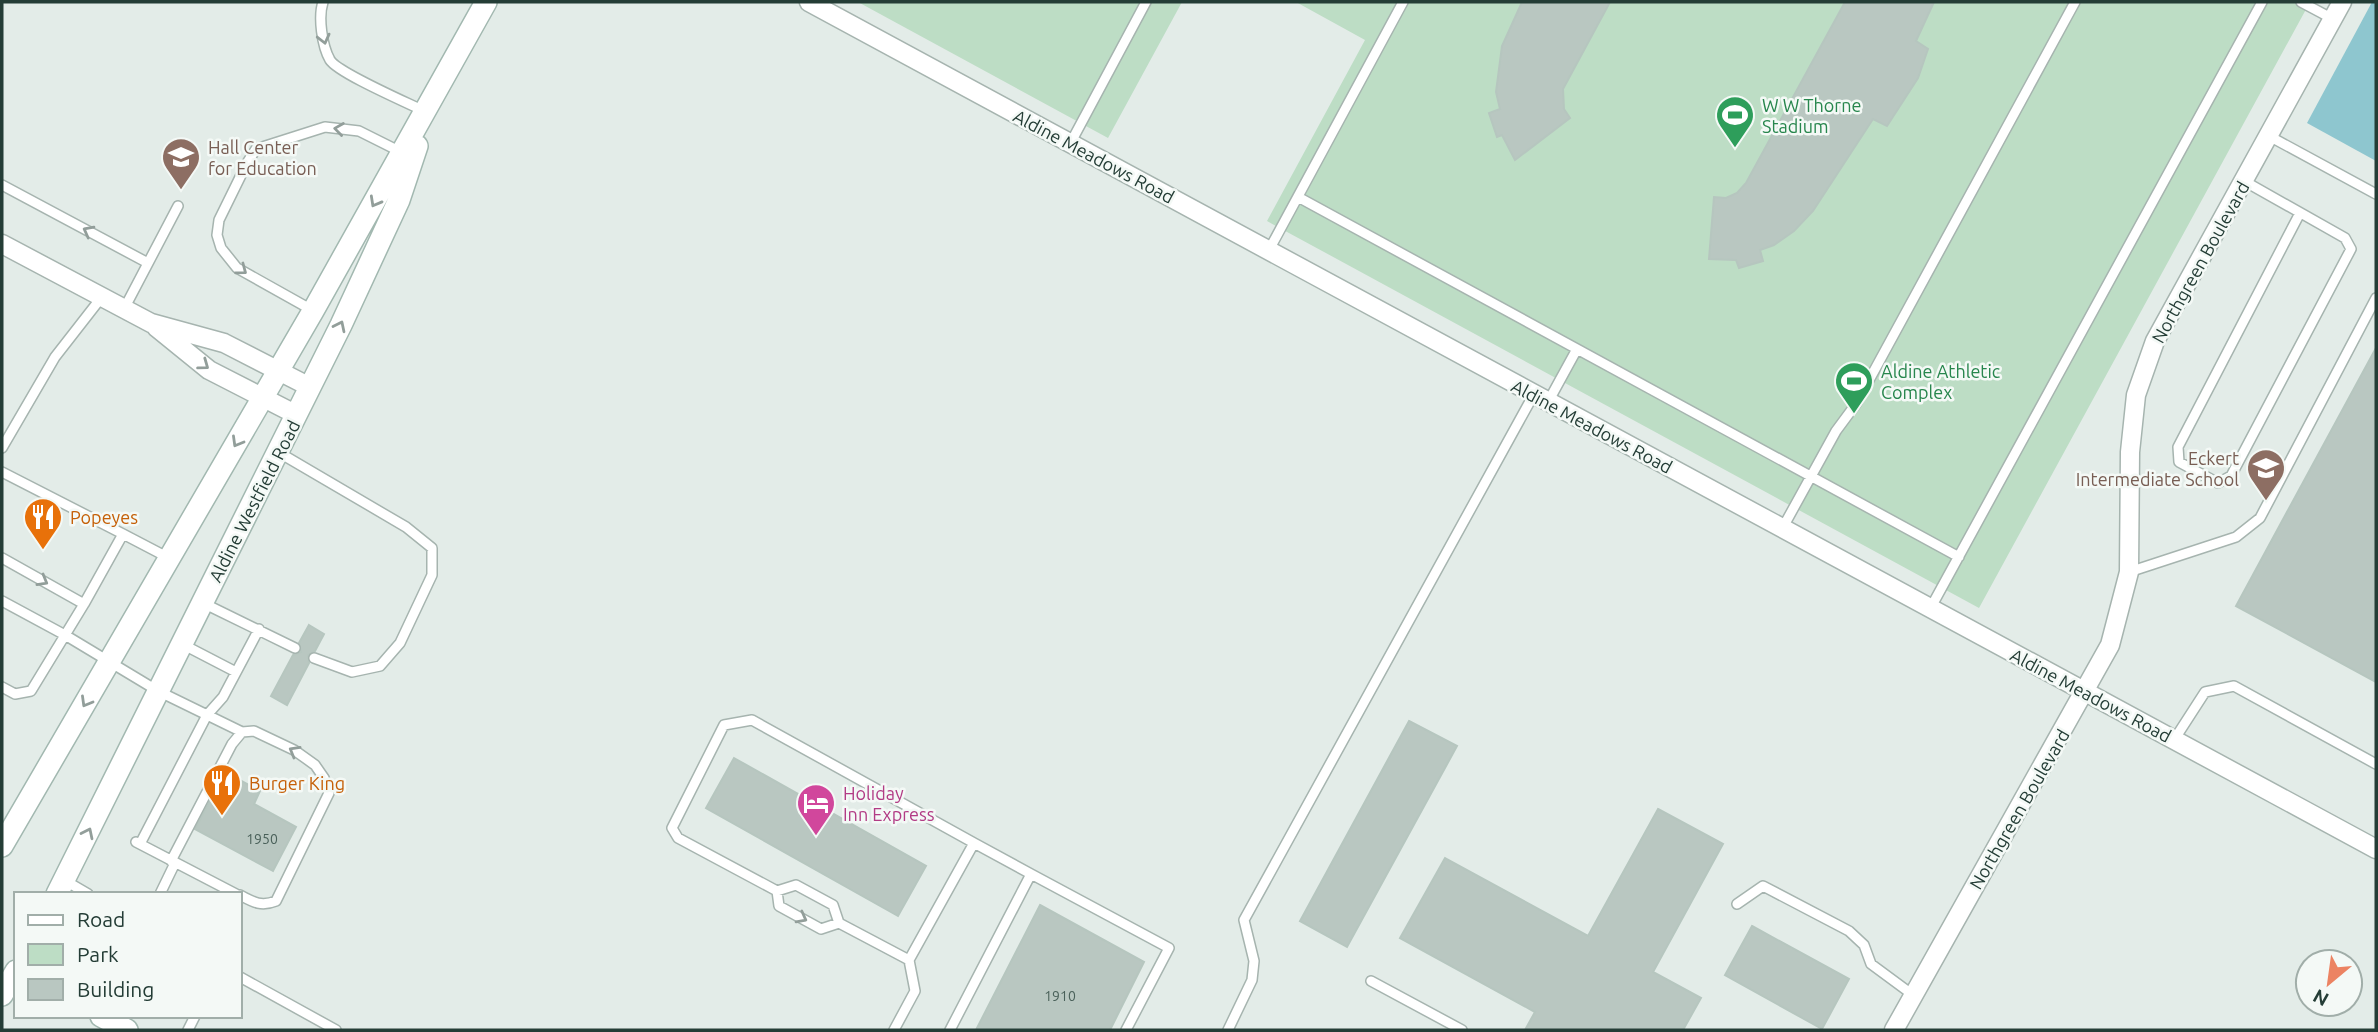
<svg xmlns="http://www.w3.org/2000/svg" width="2378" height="1032" viewBox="0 0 2378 1032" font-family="Ubuntu,sans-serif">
<rect width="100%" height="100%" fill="#e3ece8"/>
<path fill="#bdddc5" d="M858,2H1182L1108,138Z
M1296,2H2310L1979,608L1267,221L1365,40Z"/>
<path fill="#8ec6cf" d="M2372,2H2376V161L2307,123Z"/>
<path fill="#b9c7c1" stroke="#b6c6bf" stroke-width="2" d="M1522,2H1610L1563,89L1564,109L1570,118L1515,160L1502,135L1497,137L1489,113L1500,109L1496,92L1502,46Z
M1845,2H1934L1916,41L1928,49L1918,78L1887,126L1873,119L1813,211L1794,231L1774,245L1760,250L1763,261L1739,268L1736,260L1709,259L1714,197L1726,198L1737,193L1746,183Z
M2376,348V682L2236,606Z
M309,625L324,634L315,651L308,655L309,663L287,705L271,696L293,655L301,652L299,643Z
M1409,721L1457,746L1347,947L1300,921Z
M734,758L926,866L898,916L706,808Z
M225,772L260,791L254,804L296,827L273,871L195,829Z
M1658,809L1723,844L1653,972L1701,998L1683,1030H1525L1535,1012L1400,938L1445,858L1588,936Z
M1040,905L1144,962L1110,1030H976Z
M1752,926L1849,979L1822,1029L1725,975Z"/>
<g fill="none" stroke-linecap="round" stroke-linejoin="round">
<defs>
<path id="service" d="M323,2C318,17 322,46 330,60C338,73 408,103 426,112
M2301,2L2333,19
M2269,136L2376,194
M1070,144L1146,2
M2244,181L2345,238L2351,249L2231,476L2218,483L2179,462L2178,447L2300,213
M2,185L148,263
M1298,197L1959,557
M1269,250L1403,2
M124,309L178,206
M312,310L237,268L221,248L217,235L219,220L247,163L256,149L325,127L359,131L401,152
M1548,402L1577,349
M2,448L55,357L101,298
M278,452L406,527L432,548V575L400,643L380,666L352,672L314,658
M2,472L123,534L84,604L31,691L15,694L2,687
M1782,529L1836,431L1856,404L2075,2
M123,534L169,558
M2,558L84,604
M2129,572L2236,537L2260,518L2376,298
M2,601L65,635L158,691L242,732
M203,603L295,648
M1930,609L2262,2
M182,644L236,672
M2174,740L2205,692L2234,686L2376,764
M136,842L236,894
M974,843L1031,874
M140,844L207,715L223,697L259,629
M171,861L232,744L242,732L254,731L294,750L315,765L324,778L329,793L276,901C261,907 253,902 240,895
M64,880L88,894
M777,891L779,906L821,929L839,923
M160,894L175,863
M1737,904L1763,886L1849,931L1864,945L1871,964L1913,995
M240,977L336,1030
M1371,981L1462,1030
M188,1030L195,1016
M894,1030L915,991L909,960L839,923L833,905L796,885L777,891L678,838L672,828L724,725L752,720L974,843L909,960
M950,1030L1031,874L1169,948L1126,1030
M1228,1030L1252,980L1254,961L1244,920L1534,394"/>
<path id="minor" d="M809,2L2376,849
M2,244L151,323L224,343L310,387
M156,327L209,370L297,415
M1894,1030L2110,645L2129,572L2130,452L2136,395L2155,341L2342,2"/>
<path id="secondary" d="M2,846L313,311L486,2
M57,894L341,325L399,200L417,146
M2,995L16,971
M101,1016L127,1030"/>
</defs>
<use href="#service" stroke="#a6b4af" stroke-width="12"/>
<use href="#minor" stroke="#a6b4af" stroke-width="21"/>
<use href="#secondary" stroke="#a2b8b0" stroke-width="24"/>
<use href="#service" stroke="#fff" stroke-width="9"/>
<use href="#minor" stroke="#fff" stroke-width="18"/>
<use href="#secondary" stroke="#fff" stroke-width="21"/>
</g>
<defs><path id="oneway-chevron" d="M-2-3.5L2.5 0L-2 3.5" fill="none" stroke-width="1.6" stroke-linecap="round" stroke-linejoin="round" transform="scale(1.75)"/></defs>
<g stroke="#929e9a">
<use href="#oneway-chevron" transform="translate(324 39) rotate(76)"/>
<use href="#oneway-chevron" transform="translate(339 129) rotate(-172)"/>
<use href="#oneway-chevron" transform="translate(375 202) rotate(119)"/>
<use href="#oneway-chevron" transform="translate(88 231) rotate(-152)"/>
<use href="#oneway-chevron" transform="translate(242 270) rotate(37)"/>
<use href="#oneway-chevron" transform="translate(340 326) rotate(-64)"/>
<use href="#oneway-chevron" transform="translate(204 365) rotate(36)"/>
<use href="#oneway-chevron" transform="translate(237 442) rotate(120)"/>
<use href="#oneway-chevron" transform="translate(43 581) rotate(30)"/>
<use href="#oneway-chevron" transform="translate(86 702) rotate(120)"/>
<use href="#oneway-chevron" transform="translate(294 751) rotate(-150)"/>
<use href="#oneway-chevron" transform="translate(88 833) rotate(-64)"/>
<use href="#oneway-chevron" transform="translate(802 918) rotate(28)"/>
</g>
<defs>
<symbol id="stadium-pin" viewBox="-11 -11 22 30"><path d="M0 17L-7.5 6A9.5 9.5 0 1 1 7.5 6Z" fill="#2e9e5b" stroke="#f4f9f6"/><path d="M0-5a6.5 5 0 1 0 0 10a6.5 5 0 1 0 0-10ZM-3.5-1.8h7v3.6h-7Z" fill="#fff"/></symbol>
<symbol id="school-pin" viewBox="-11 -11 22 30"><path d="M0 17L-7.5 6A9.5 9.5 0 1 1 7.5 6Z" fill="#8d6e63" stroke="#f4f9f6"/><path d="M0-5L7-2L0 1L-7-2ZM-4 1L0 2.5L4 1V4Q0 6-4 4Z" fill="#fff"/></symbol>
<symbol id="restaurant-pin" viewBox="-11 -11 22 30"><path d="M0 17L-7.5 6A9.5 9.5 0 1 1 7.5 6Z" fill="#e8710a" stroke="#f4f9f6"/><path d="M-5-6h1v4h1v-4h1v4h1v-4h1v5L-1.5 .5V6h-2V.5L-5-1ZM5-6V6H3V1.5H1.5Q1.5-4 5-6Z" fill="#fff"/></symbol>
<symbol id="hotel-pin" viewBox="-11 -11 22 30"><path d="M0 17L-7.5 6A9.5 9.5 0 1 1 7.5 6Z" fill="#d1479c" stroke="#f4f9f6"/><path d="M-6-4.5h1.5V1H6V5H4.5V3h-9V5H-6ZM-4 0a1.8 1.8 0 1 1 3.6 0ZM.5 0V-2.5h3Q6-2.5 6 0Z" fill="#fff"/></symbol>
</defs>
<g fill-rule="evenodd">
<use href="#stadium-pin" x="1713" y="93" width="44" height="60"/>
<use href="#school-pin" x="159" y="135" width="44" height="60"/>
<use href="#stadium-pin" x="1832" y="359" width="44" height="60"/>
<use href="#school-pin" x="2244" y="446" width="44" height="60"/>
<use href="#restaurant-pin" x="21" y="495" width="44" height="60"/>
<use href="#restaurant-pin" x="200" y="761" width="44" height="60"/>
<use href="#hotel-pin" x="794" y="781" width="44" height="60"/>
</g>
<g text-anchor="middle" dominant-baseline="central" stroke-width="5" stroke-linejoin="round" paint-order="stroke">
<g font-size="14" fill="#496059">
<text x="262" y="839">1950</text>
<text x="1060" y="996">1910</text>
</g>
<g font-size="18" fill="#27864d" stroke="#f4f9f6" text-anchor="start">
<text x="1762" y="105">W W Thorne<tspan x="1762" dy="21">Stadium</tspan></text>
<text x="1881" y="371">Aldine Athletic<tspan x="1881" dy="21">Complex</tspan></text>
</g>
<g font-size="18" fill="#785e54" stroke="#f4f9f6" text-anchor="start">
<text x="208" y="147">Hall Center<tspan x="208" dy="21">for Education</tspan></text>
<text x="2239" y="458" text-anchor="end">Eckert<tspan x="2239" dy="21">Intermediate School</tspan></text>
</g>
<g font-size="18" fill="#243d36" stroke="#f4f9f6">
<text transform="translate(1094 156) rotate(28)">Aldine Meadows Road</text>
<text transform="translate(2200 262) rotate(-61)">Northgreen Boulevard</text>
<text transform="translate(1592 426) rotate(28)">Aldine Meadows Road</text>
<text transform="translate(254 501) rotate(-63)">Aldine Westfield Road</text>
<text transform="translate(2091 695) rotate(28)">Aldine Meadows Road</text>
<text transform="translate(2019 809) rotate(-60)">Northgreen Boulevard</text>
</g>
<g font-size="18" fill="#c56008" stroke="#f4f9f6" text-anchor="start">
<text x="70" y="517">Popeyes</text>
<text x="249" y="783">Burger King</text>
</g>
<g font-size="18" fill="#b23c85" stroke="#f4f9f6" text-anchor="start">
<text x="843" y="793">Holiday<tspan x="843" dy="21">Inn Express</tspan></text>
</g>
</g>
<rect width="2378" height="1032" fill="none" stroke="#243d36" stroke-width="7"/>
<rect x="14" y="892" width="228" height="126" fill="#f4f9f6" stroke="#a1aea9" stroke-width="2"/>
<rect x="28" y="915" width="35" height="10" fill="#ffffff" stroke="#a1aea9" stroke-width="2"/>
<text x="77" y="927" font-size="21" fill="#243d36">Road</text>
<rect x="28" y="944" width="35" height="21" fill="#bdddc5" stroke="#a1aea9" stroke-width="2"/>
<text x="77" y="962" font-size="21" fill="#243d36">Park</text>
<rect x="28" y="979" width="35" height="21" fill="#b9c7c1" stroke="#a1aea9" stroke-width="2"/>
<text x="77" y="997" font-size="21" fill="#243d36">Building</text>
<g transform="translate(2329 983) rotate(209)"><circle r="33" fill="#f4f9f6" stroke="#a1aea9" stroke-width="2"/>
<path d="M0-5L12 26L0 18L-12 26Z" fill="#ec8362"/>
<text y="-10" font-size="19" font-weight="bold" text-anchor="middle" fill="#243d36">N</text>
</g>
</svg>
